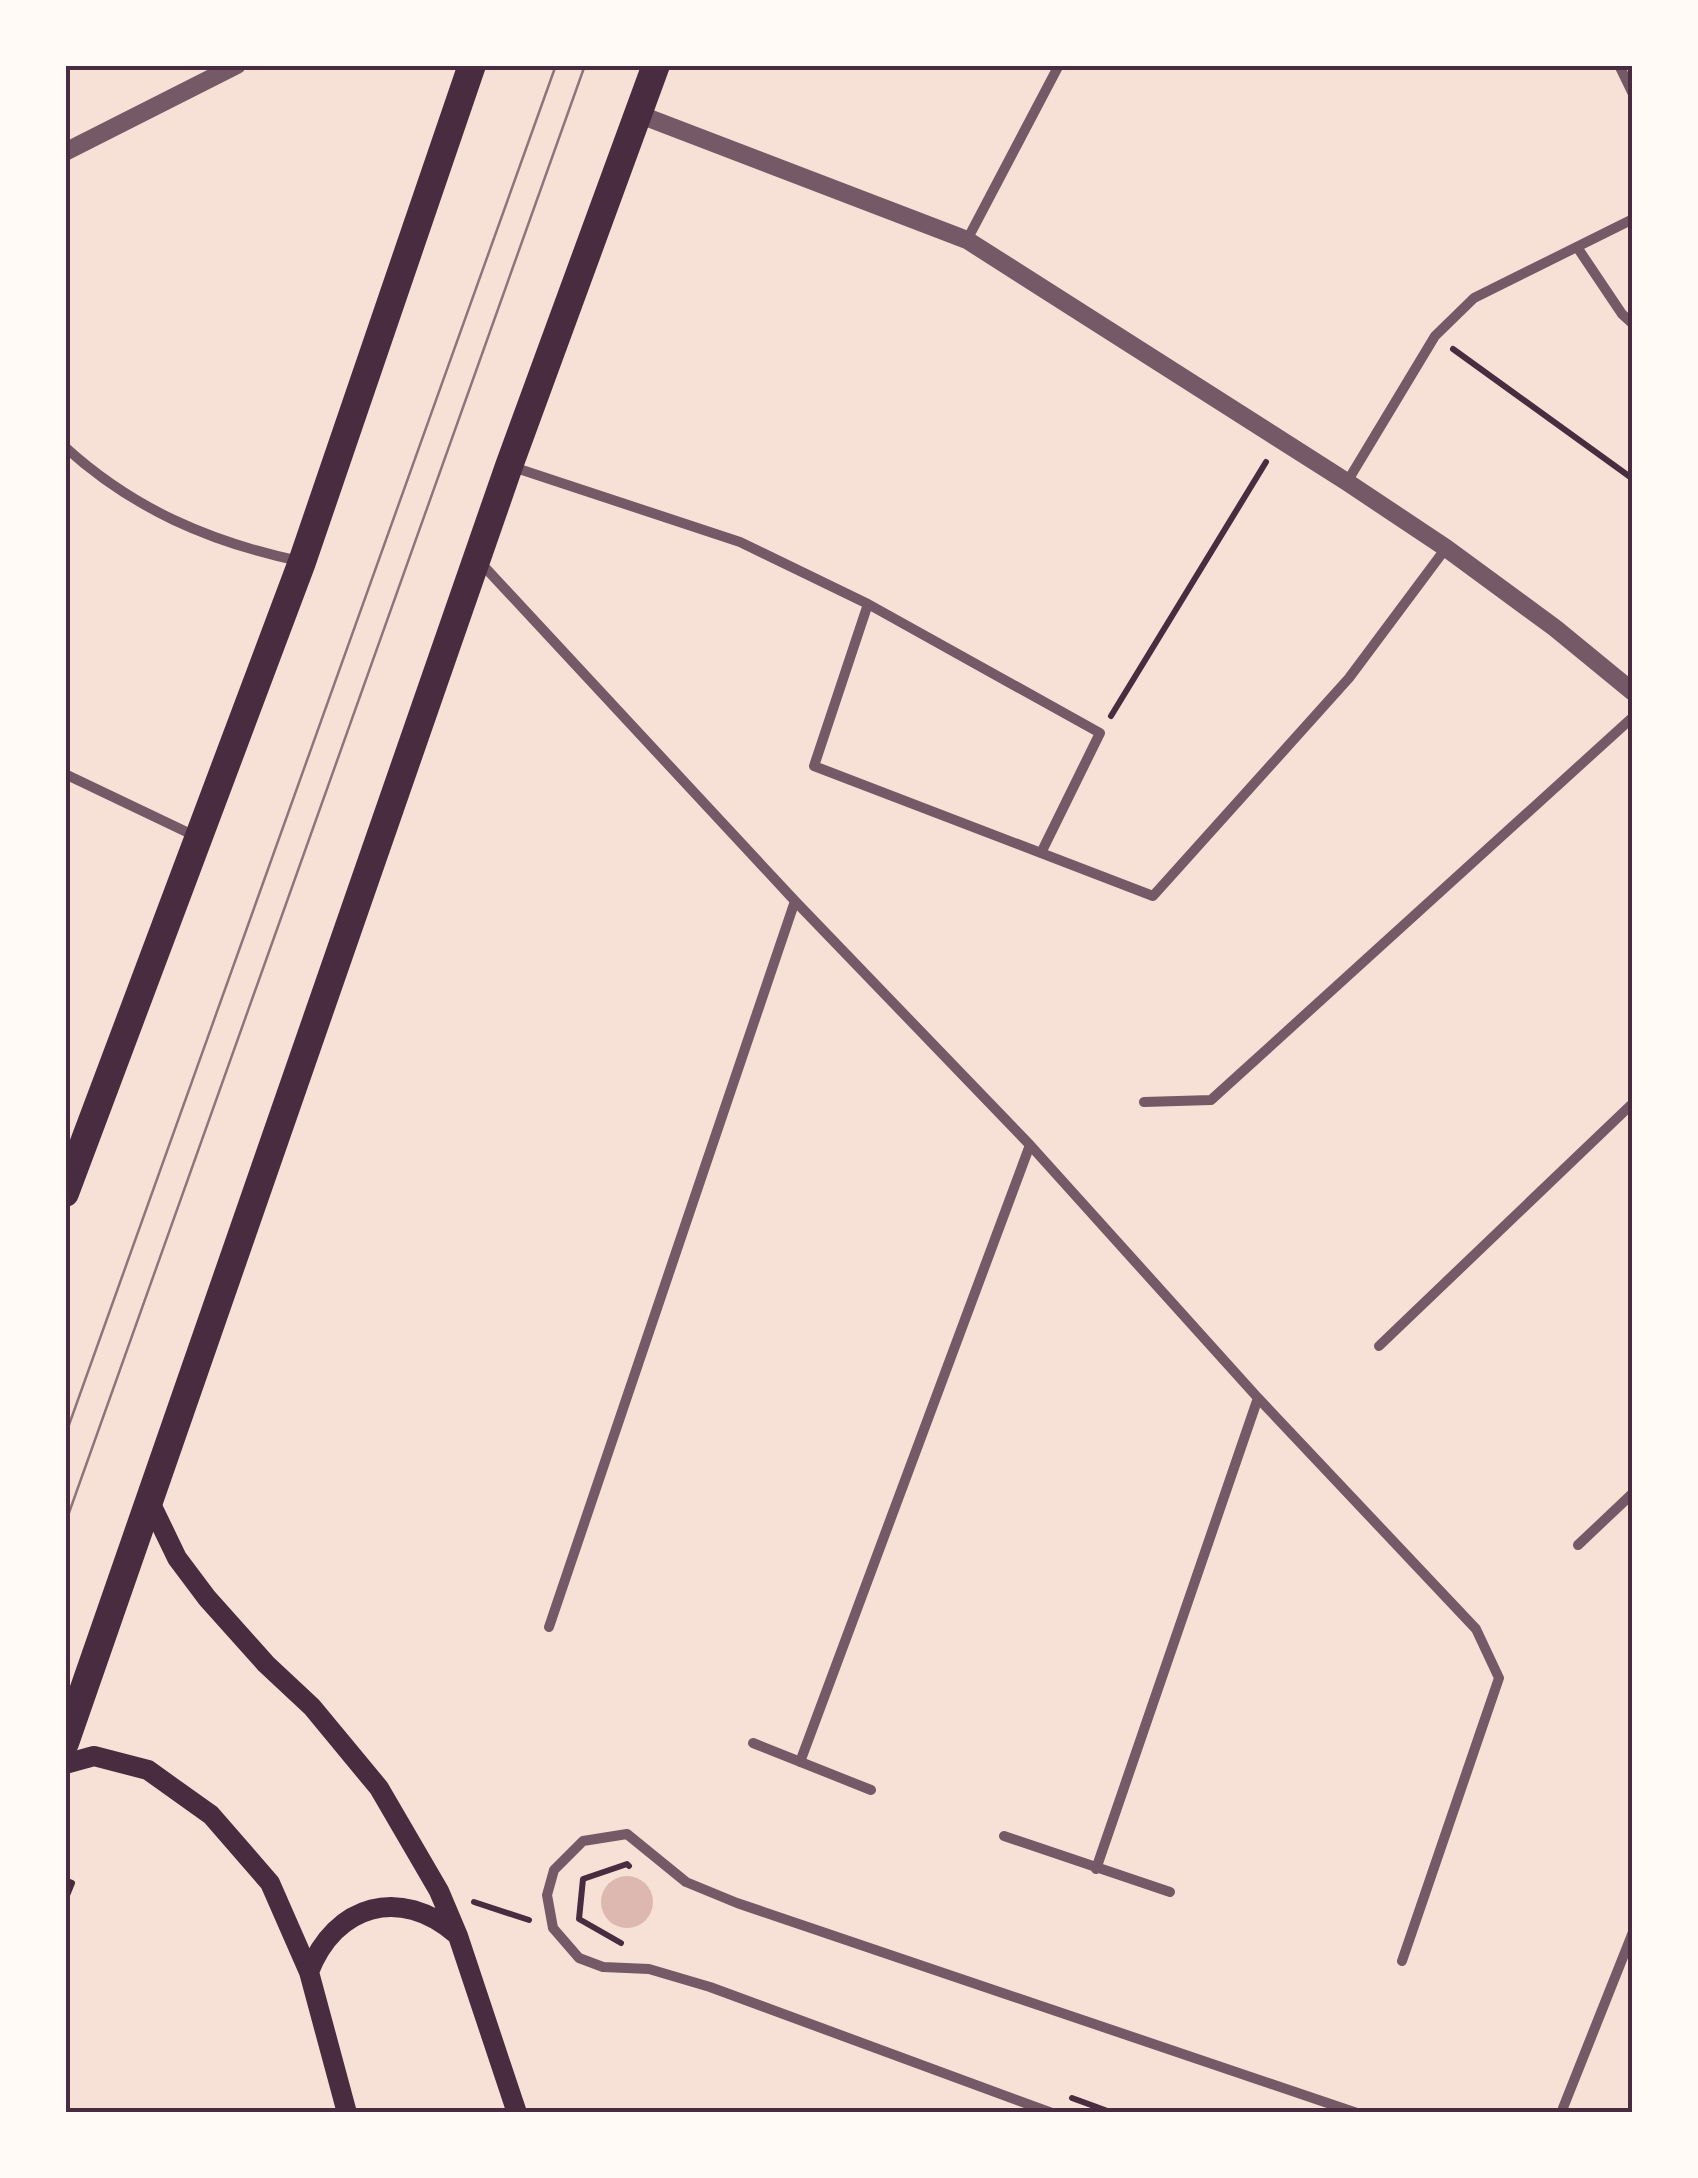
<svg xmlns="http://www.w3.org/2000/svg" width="1698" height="2178" viewBox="0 0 1698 2178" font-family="Cabin,sans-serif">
<rect width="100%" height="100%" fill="#f7e1d7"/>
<path fill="#dcb8b0" d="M601 1902a26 26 0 1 1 52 0a26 26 0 1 1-52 0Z"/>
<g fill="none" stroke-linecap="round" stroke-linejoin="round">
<path stroke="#4a2c40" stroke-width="6" d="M1453,349L1633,479
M1111,716L1266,462
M65,1880L72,1883L65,1900
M474,1902L529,1920
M621,1943L579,1919L583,1879L627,1864L629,1866
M1072,2098L1113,2113"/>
<path stroke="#755966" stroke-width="10" d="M1619,65L1633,94
M967,240L1059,65
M1577,247L1622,314L1633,324
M65,447C133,509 210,542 299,561
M510,466L740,542L868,604L1100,733L1041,853
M1347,482L1435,336L1474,298L1633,219
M479,561L795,901L1030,1145L1258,1398L1476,1629L1499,1678L1402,1961
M868,604L814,766L1153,896L1349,678L1446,548
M65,774L195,836
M1144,1102L1211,1100L1633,717
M1379,1346L1633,1103
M1578,1545L1633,1493
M549,1627L795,901
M753,1743L871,1790
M800,1762L1030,1145
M1004,1836L1170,1892
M1096,1869L1258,1398
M1563,2108L1633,1932
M1052,2113L710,1987L649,1969L603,1967L579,1958L553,1928L547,1895L554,1870L583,1841L627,1834L686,1882L737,1903L1357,2113"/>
<path stroke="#755966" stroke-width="18" d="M638,114L967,240L1347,482L1446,548L1555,628L1633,692
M65,152L237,65"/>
<path stroke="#4a2c40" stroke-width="20" d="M150,1502L177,1558L207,1598L266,1664L312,1707L379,1788L439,1891L458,1936L517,2113
M65,1764L94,1756L148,1770L211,1815L270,1883L309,1972L347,2113
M309,1972C335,1904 401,1886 456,1934"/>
<path stroke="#4a2c40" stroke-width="28" d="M65,1193L302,562L472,65
M65,1743L509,466L656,65"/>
<path stroke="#8f747c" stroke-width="2.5" d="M65,1436L556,65
M65,1524L585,65"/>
</g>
<rect width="1698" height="2178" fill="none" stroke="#fffaf5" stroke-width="135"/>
<rect x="68" y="68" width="1562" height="2042" fill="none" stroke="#4a2c40" stroke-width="4"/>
</svg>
